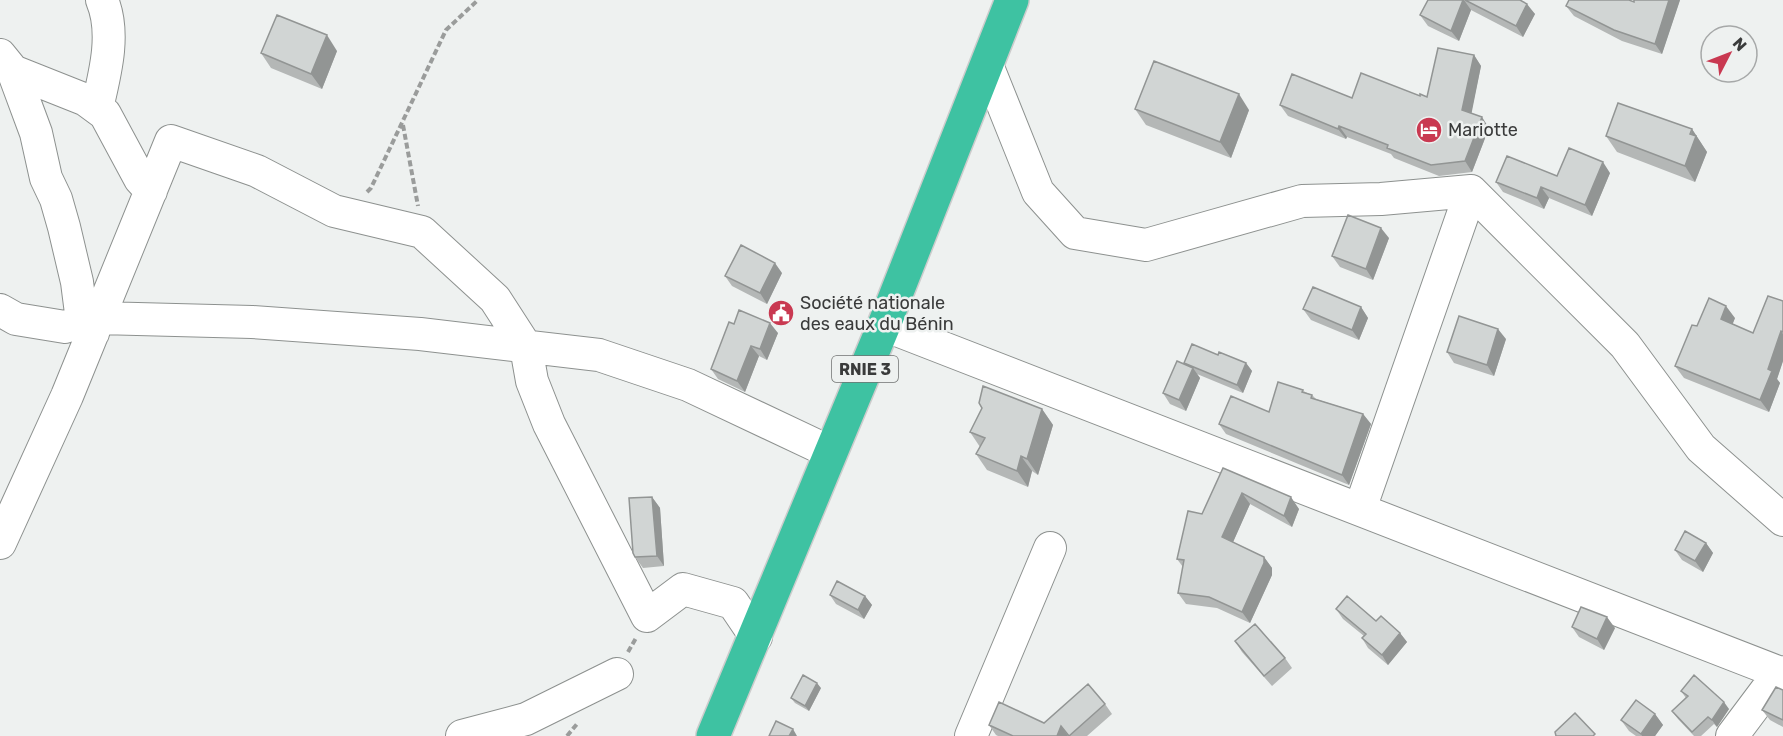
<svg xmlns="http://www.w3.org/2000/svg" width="1783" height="736" viewBox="0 0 1783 736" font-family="Rubik,sans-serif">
<rect width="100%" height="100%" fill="#eef1f0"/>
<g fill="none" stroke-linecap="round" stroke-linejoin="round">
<defs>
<path id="minor" d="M0,55L13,71L36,133L46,178L56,199L64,227L77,282L82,321L93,333
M987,65L1038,192L1075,233L1146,245L1302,201L1381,199L1471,191L1625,345L1701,448L1783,520
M13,71L86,100L105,114L140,179L151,191
M97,108C105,74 116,33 102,0
M0,310L16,319L65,327L82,321
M99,318L252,322L420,334L599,355L688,385L830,452
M884,325L1783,674
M1360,509L1471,191
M0,543L67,396L171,141L257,171L334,211L422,232L495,299L526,347L532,381L549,424L647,616L683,589L733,603L756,637
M462,736L526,719L617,674
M971,736L1050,548
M1732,736L1780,672"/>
<path id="highway" d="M713,736L884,325L1012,0"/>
</defs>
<use href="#minor" stroke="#8d918f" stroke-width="34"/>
<use href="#highway" stroke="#ccc" stroke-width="36"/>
<path stroke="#9a9c9b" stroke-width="4" stroke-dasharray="6 3" stroke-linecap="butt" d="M403,125L418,206
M367,192L371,188L446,30L478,0
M628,652L636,638
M567,736L577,724"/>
<use href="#minor" stroke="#fff" stroke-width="32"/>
<use href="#highway" stroke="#3ec2a2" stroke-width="33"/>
</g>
<path fill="#b4b7b6" d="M1428,0H1520L1535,14L1523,37L1471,10L1459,41L1428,26L1420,15Z
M1634,0H1680L1662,54L1622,41L1574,16L1566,6L1634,2Z
M337,51L322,89L271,68L261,53Z
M1474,55L1481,66L1471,113L1489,128L1472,172L1439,176L1394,158L1391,154L1347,137L1346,139L1288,116L1280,105L1352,98L1427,97Z
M1135,109L1249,110L1231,158L1146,125Z
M1692,129L1707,152L1695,182L1617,152L1606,136Z
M1610,173L1592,216L1549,198L1544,209L1503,192L1496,182Z
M1389,238L1373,280L1340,267L1332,256Z
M782,273L767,304L732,286L725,276Z
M1783,301V361L1777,379L1780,383L1769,412L1684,378L1675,366L1697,326L1735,318L1732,324L1753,333Z
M1361,307L1368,318L1359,340L1311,320L1303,309Z
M734,324L778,333L767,360L759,356L745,392L718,379L711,369Z
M1506,339L1494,376L1454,363L1447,352Z
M1184,363H1246L1252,371L1243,393L1197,374L1200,378L1186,411L1170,404L1163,393L1185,364Z
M1303,390L1305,392L1312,395L1316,399L1363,414L1371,424L1349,485L1226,434L1219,424L1269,412Z
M1042,409L1053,425L1038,475L1032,471L1028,487L987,470L976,454L980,447L970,432Z
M1223,468L1299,509L1292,527L1250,504L1233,542L1264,557L1272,568V575L1250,623L1217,608L1186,604L1178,593L1183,567L1177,559L1202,514Z
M652,497L660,508L664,566L643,568L635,557Z
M1706,543L1713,553L1703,572L1682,560L1675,550Z
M830,595L865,596L872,605L864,619L836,604Z
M1336,609L1376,621L1400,633L1407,642L1388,665L1368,648L1362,638L1364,636L1343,619Z
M1572,627L1615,628L1604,650L1579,637Z
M1235,641L1285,658L1292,668L1272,686L1242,652Z
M821,688L809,711L795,703L791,698Z
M1783,690V727L1770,720L1762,710Z
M1681,691L1729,709L1717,727L1714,724L1701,736H1694L1678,719L1672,711L1686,698Z
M1105,704L1112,714L1087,736H998L996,735L989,725L1044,723Z
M1655,714L1663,725L1655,736H1636L1629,731L1621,720Z"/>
<path fill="#929594" d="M1463,0H1464L1471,10L1459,41L1451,31Z
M1669,0H1680L1662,54L1655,44Z
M1527,4L1535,14L1523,37L1516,26Z
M327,35L337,51L322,89L311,74Z
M1474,55L1481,66L1470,121L1462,110Z
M1239,94L1249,110L1231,158L1220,142Z
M1482,117L1489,128L1472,172L1465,161Z
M1339,126L1347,137L1346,139L1338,129Z
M1692,129L1707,152L1695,182L1685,166Z
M1603,162L1610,173L1592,216L1585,205Z
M1541,187L1549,198L1544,209L1537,198Z
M1381,228L1389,238L1373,280L1366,269Z
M775,263L782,273L767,304L760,293Z
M1726,306L1735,318L1730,331L1721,319Z
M1361,307L1368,318L1359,340L1352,330Z
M770,323L778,333L767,360L760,349Z
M1498,329L1506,339L1494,376L1487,365Z
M1781,331L1783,334V361L1777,379L1780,383L1769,412L1760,400L1768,369Z
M751,346L759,356L745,392L737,381Z
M1246,363L1252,371L1243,393L1237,385Z
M1193,368L1200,378L1186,411L1179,400Z
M1042,409L1053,425L1038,475L1027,459Z
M1363,414L1371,424L1349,485L1342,475Z
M1021,456L1032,471L1028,487L1017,471Z
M1242,493L1250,504L1230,549L1222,537Z
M652,497L660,508L664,566L657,556Z
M1291,497L1299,509L1292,527L1284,516Z
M1706,543L1713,553L1703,572L1695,561Z
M1264,557L1272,568V575L1250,623L1242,612Z
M865,596L872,605L864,619L858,610Z
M1607,617L1615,628L1604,650L1597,639Z
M1400,633L1407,642L1388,665L1382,655Z
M817,683L821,688L809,711L805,706Z
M1724,702L1729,709L1717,727L1712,720Z
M1655,714L1663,725L1655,736H1642L1641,734Z
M1061,726L1068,736H1057Z
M793,729L797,736H789Z"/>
<path fill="#d1d5d4" stroke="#929594" stroke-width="1.5" d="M1428,0H1463L1451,31L1420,15Z
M1465,0H1520L1527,4L1516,26Z
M1569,0H1629L1634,2V0H1669L1655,44L1614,30L1566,6Z
M277,15L327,35L311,74L261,53Z
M1438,48L1474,55L1462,110L1482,117L1465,161L1431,165L1387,148L1388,145L1339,126L1338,129L1280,105L1292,74L1352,98L1361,73L1420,96V94L1427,97Z
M1154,61L1239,94L1220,142L1135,109Z
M1618,103L1692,129L1690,134L1696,136L1685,166L1606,136Z
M1569,148L1603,162L1585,205L1541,187L1537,198L1496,182L1507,156L1557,176Z
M1348,215L1381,228L1366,269L1332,256Z
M741,245L775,263L760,293L725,276Z
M1313,287L1361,307L1352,330L1303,309Z
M1768,296L1783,301V332L1781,331L1768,369L1772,371L1760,400L1675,366L1692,325L1697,326L1709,298L1726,306L1721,319L1753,333Z
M739,310L770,323L760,349L751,346L737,381L711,369L729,322L734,324Z
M1459,316L1498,329L1487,365L1447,352Z
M1192,344L1218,355L1219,352L1246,363L1237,385L1184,363Z
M1177,361L1193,368L1179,400L1163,393Z
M1278,382L1303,390L1302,392L1312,395L1311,398L1363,414L1342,475L1219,424L1231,396L1269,412Z
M983,386L1042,409L1027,459L1021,456L1017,471L976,454L985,438L970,432L982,408L979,403Z
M1223,468L1291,497L1284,516L1242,493L1222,537L1264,557V563L1242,612L1209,597L1178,593L1184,560L1177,559L1188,511L1202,514Z
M652,497L657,556L635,557L633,553L629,498Z
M1685,531L1706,543L1695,561L1675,550Z
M837,581L865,596L858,610L830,595Z
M1347,596L1376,621L1381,616L1400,633L1382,655L1362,638L1366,634L1336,609Z
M1581,607L1607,617L1597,639L1572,627Z
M1255,624L1285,658L1264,676L1235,641Z
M803,675L817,683L805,706L791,698Z
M1694,675L1724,702L1712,720L1708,717L1692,732L1672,711L1688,696L1681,691Z
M1088,684L1105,704L1069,736L1061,726L1057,736H1013L989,725L999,702L1044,723Z
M1776,687L1783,690V720L1762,710Z
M1636,700L1655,714L1641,734L1621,720Z
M1575,713L1595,734L1593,736H1556L1555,732Z
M776,721L793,729L789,736H769Z"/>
<defs>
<symbol id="hotel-disc" viewBox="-11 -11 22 22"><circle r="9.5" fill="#c93951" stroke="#eef1f0"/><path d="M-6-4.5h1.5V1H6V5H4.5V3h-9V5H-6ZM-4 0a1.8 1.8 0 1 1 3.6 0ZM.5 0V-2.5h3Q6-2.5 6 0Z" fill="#fff"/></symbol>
<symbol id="civic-disc" viewBox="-11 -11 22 22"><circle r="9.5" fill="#c93951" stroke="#eef1f0"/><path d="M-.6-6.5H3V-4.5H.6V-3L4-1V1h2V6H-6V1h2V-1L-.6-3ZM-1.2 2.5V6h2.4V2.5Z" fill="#fff"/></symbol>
</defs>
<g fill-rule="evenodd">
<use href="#hotel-disc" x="1414" y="115" width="30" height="30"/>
<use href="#civic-disc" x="766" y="298" width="30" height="30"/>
</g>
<g text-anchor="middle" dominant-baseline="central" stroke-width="5" stroke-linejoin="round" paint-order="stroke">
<rect fill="#eef1f0" stroke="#707271" stroke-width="1.5" x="832" y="356" width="66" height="26" rx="4.5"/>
<g font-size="16" font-weight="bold" fill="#3a3b3b">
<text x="865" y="369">RNIE 3</text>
</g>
<g font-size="18" fill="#3a3b3b" stroke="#eef1f0" text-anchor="start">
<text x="1448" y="130">Mariotte</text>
<text x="800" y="303">Société nationale<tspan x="800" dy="21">des eaux du Bénin</tspan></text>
</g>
</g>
<g transform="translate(1729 54) rotate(48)"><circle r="28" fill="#eef1f0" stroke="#a6a8a8" stroke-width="1.5"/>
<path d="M0-4.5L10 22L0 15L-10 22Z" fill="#c93951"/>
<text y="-9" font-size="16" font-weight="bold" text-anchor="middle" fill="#3a3b3b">N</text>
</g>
</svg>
